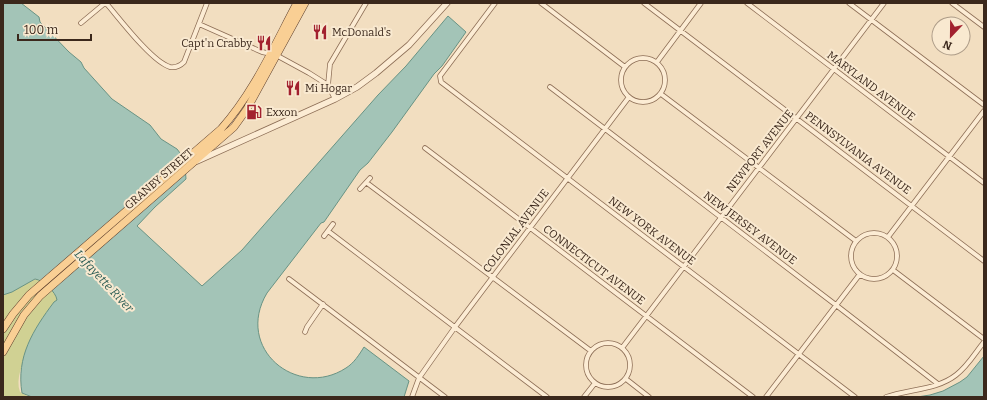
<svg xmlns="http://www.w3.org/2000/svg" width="987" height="400" viewBox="0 0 987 400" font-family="Bitter,serif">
<rect width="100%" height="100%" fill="#f2dec0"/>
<path fill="#d0d193" d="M46,278L60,301C46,322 11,367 20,392L29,397H3V292L34,280Z"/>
<path fill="#a3c4b7" stroke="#699384" d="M3,3H21L39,17L40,22L69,52L81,62L84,68L112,99L150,125L161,139L177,149L180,153L185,165L186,179L155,207L137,226L202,286L242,250L378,95L406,66L448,16L466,32L442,66L434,74L392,132L368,163L360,170L324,222L321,223L267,293C234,348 297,400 346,368C354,363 359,355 364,347L409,381L404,397H32L22,393C16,357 33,330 54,302L57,300C56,292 43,280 35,279L12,292L3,295Z
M984,356V397H917L930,395L943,391L960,382L967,377Z"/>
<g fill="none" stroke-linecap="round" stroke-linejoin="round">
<defs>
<path id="minor" d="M106,3C119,18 152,62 170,67C176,68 180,66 184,62L207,3
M495,3L440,76L441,82L855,397
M541,3L625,67
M644,3L984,261
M747,3L984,183
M849,3L984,105
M952,3L984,27
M81,23L105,3
M199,24L262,52L276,55L309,73L328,85L335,99
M621 80a22 22 0 1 1 44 0a22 22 0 1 1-44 0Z
M657,62L701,3
M328,85L330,64L366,3
M550,87L832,302L938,384
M661,94L856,241
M425,148L753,397
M367,183L591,351
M360,189L370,178
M328,231L547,397
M851 256a23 23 0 1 1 46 0a23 23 0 1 1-46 0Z
M324,236L333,224
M888,237L984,111
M893,270L984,339
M289,279L445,397
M305,332L307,327L323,304
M586 365a22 22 0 1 1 44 0a22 22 0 1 1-44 0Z
M622,348L884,3
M626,379L649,397
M412,397L419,378L455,327L629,97
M584,397L595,383
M766,397L860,274
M886,397C909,389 937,390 956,375C968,366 975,353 984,342"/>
<path id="tertiary" d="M197,161L335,99L357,87L376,73L409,45L447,3"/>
<path id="primary" d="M3,329L13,314L29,295L221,129C254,92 274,46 297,3
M3,352L24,315L40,296L234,127L247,109L305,3"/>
</defs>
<use href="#minor" stroke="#8d6e56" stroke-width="5.5"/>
<use href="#tertiary" stroke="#8d6e56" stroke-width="7"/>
<use href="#primary" stroke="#5a3c2b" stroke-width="8"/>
<use href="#minor" stroke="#fcecd4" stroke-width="4"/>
<use href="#tertiary" stroke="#fcecd4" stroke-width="5.5"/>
<use href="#primary" stroke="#f9cf94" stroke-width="7"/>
</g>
<defs>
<symbol id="restaurant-bare" viewBox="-9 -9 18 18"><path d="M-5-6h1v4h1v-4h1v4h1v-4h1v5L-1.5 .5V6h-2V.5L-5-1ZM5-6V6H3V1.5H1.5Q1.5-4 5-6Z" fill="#a2202e" stroke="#f9e9d0" stroke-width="2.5" paint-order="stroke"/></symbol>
<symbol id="fuel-bare" viewBox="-9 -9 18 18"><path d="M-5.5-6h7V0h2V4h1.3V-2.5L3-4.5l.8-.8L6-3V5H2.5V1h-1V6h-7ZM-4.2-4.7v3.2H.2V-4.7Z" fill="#a2202e" stroke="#f9e9d0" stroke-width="2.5" paint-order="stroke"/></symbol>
</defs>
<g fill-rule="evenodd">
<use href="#restaurant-bare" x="309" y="21" width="22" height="22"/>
<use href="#restaurant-bare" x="253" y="32" width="22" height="22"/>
<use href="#restaurant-bare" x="282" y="77" width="22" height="22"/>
<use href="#fuel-bare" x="243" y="101" width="22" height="22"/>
</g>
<g text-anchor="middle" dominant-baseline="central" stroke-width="4" stroke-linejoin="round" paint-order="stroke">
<g font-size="11" fill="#3b281c" stroke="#f9e9d0" text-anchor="start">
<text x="332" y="32">McDonald's</text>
<text x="252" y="43" text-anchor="end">Capt'n Crabby</text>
<text x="305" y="88">Mi Hogar</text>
<text x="266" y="112">Exxon</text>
</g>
<g font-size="11" fill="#3b281c" stroke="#f9e9d0">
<text transform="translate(871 86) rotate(37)">MARYLAND AVENUE</text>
<text transform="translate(760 151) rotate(-52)">NEWPORT AVENUE</text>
<text transform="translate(858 153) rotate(37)">PENNSYLVANIA AVENUE</text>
<text transform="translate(159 179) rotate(-41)">GRANBY STREET</text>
<text transform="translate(750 228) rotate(37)">NEW JERSEY AVENUE</text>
<text transform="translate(516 231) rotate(-53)">COLONIAL AVENUE</text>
<text transform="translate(652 231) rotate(37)">NEW YORK AVENUE</text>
<text transform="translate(594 265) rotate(37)">CONNECTICUT AVENUE</text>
</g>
<g font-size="12" font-style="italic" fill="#2a5c54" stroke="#f9e9d0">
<text transform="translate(104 281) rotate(47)">Lafayette River</text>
</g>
</g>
<rect width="987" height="400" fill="none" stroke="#3b281c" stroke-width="8"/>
<g transform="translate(951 36) rotate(202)"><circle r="19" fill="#f9e9d0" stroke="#ad9c88"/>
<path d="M0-3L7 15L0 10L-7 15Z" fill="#a2202e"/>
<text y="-6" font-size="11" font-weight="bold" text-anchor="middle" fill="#3b281c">N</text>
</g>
<path d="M18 34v6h73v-6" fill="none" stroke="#3b281c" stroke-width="2"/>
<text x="24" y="34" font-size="12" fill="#3b281c" stroke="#f9e9d0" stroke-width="3" paint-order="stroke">100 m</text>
</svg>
